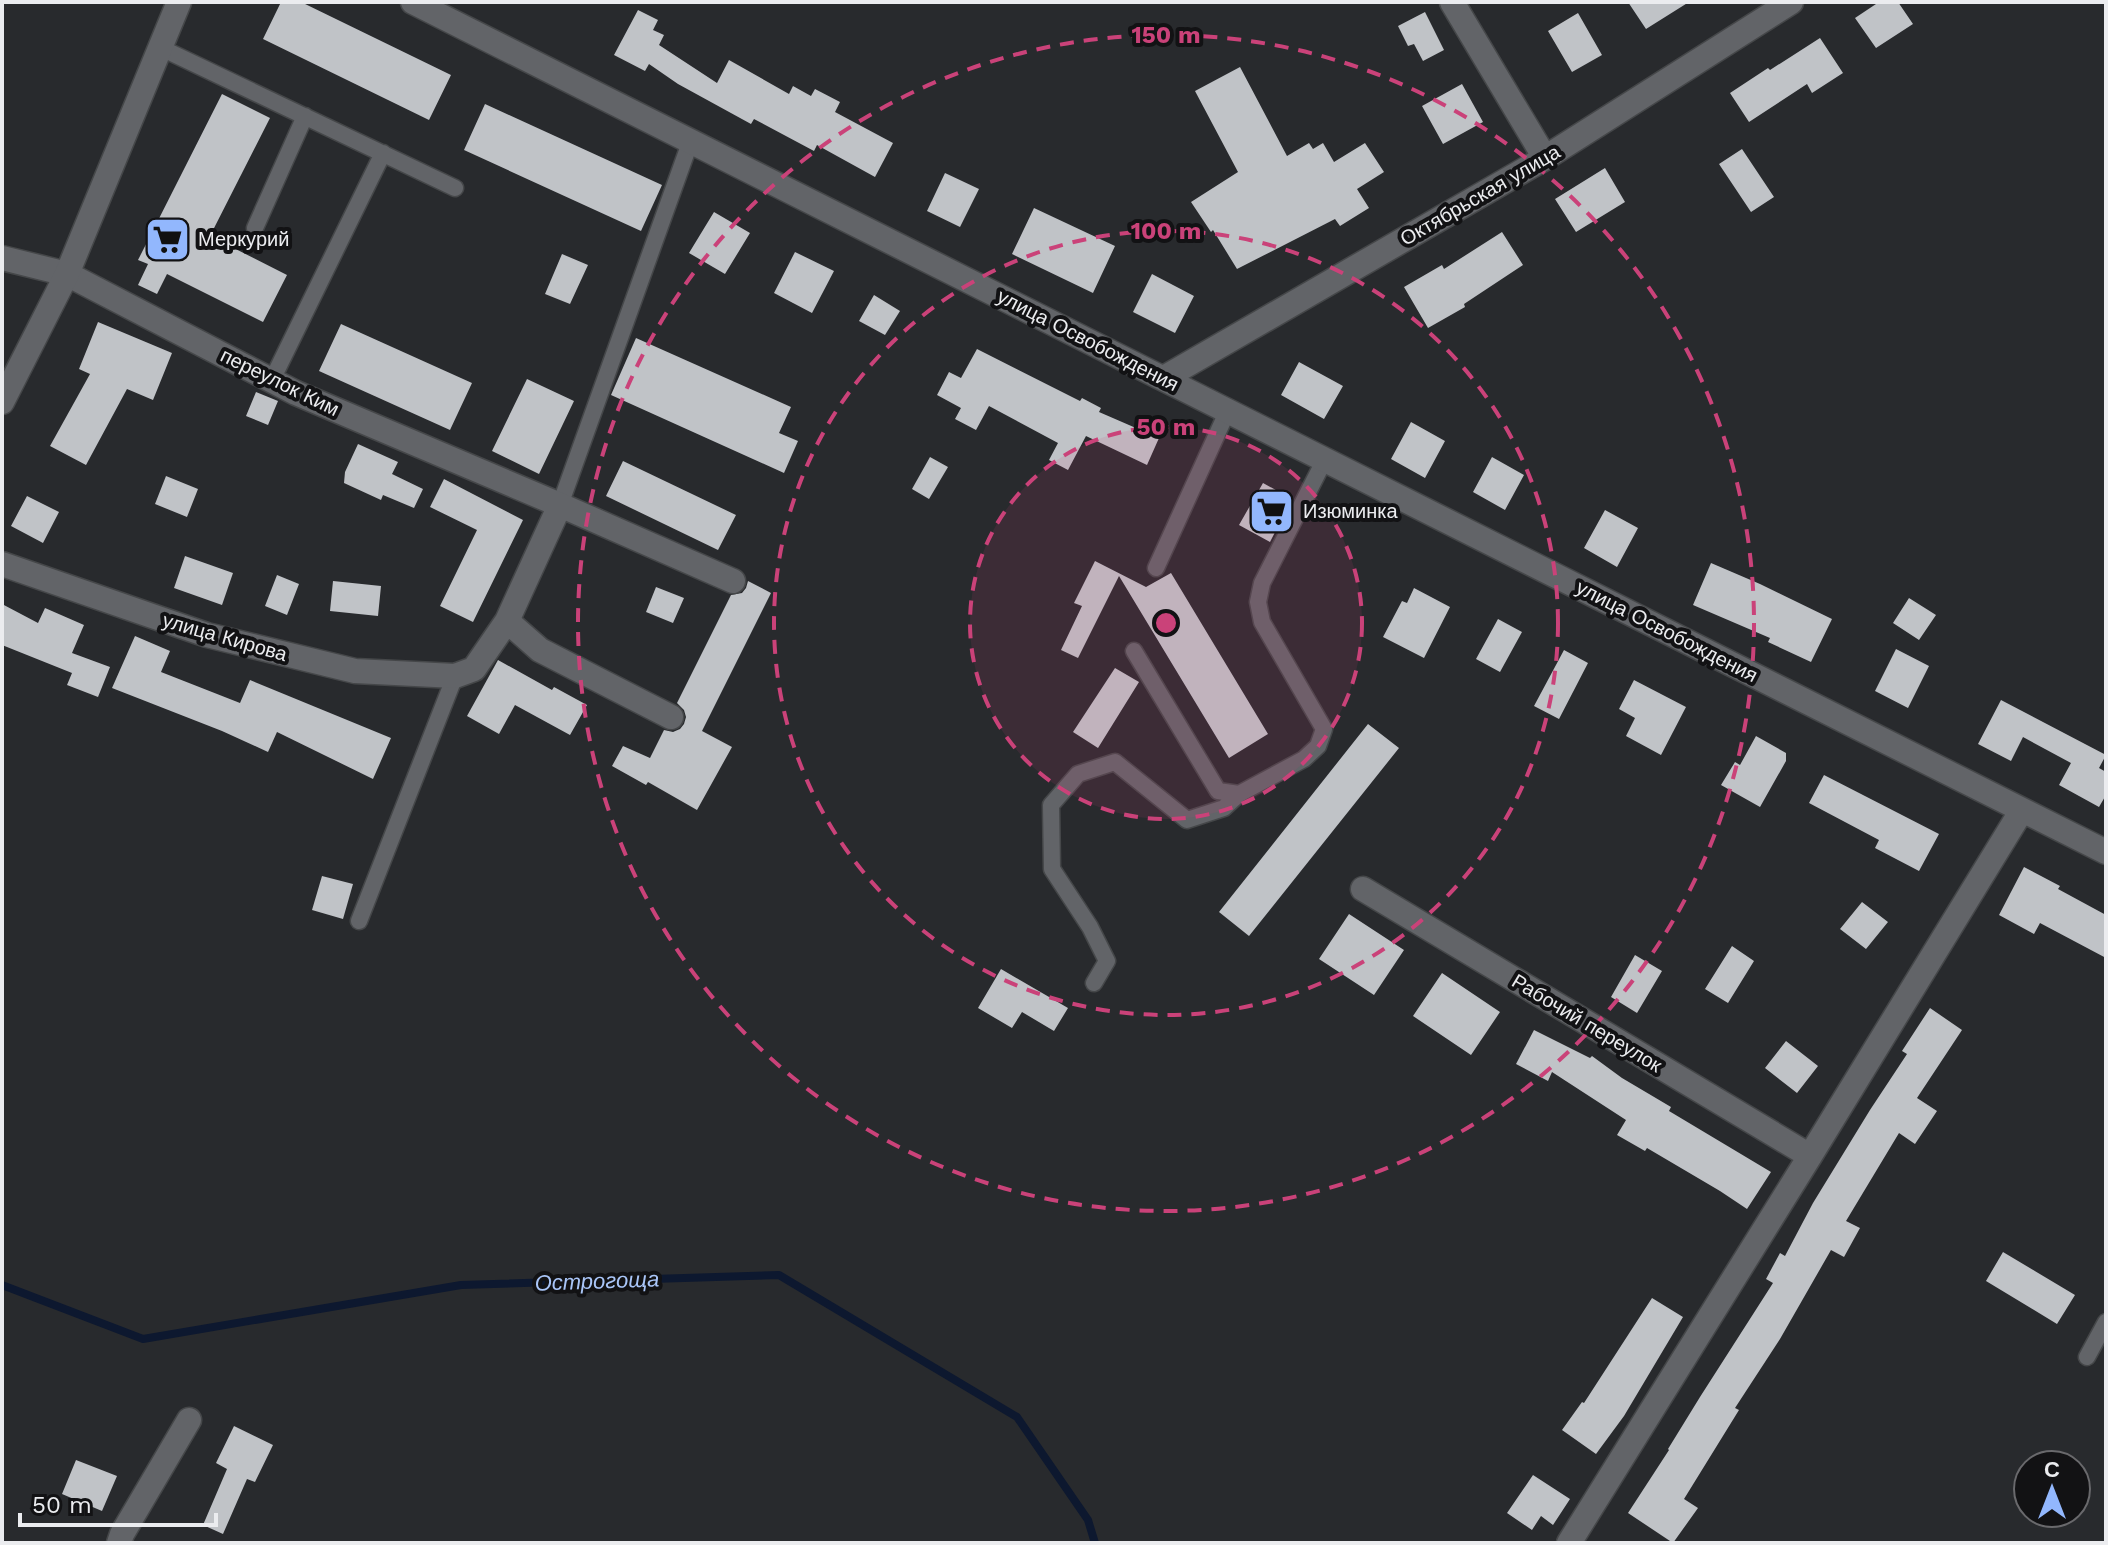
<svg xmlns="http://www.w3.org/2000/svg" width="2108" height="1545" viewBox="0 0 2108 1545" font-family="'Work Sans',sans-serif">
<rect width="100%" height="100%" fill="#282a2d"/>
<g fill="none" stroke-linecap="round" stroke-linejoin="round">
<path stroke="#0d182f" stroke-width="8" d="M2,1285L143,1339L461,1285L779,1275L1017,1417L1088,1520L1095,1543"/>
</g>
<path fill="#c0c3c7" d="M281,2H301L451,75L429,120L263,39Z
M1628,2H1689L1646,29Z
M1879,2H1898L1913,24L1876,48L1855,18Z
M638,10L658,20L653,30L664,35L659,45L717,83L729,60L789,94L793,86L811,96L815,89L840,102L835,112L893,143L875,177L817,145L814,151L754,119L751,124L678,84L649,64L645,71L614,55Z
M1425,12L1444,50L1423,61L1414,44L1408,46L1398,26Z
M1578,13L1602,55L1572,72L1548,31Z
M1820,38L1843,73L1812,93L1807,84L1749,122L1730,93L1768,68L1770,70Z
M1240,67L1287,156L1309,143L1313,149L1323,143L1334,162L1365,143L1384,172L1357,189L1369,208L1340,226L1335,219L1237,269L1213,230L1211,232L1191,202L1238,172L1195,91Z
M1462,84L1483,122L1443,144L1422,106Z
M222,94L270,118L210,236L287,275L263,322L167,274L157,294L138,285L148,264L138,260Z
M485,104L662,185L641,231L464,150Z
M1742,149L1774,197L1751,212L1719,164Z
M1605,168L1625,202L1576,232L1555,199Z
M945,173L979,189L960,227L927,211Z
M1034,208L1115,246L1093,293L1012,254Z
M714,212L750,233L725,274L689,253Z
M1502,232L1523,265L1464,304L1465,307L1428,328L1404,287L1442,265L1444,269Z
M795,252L834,271L812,313L774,293Z
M562,254L588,265L570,304L545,294Z
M1152,274L1194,296L1175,333L1133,312Z
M874,295L900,311L885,335L859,321Z
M98,322L172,353L153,400L127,389L86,465L50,446L90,374L79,369Z
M341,324L472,383L450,430L319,371Z
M636,338L791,407L779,433L798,441L784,473L611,395Z
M977,349L1080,401L1082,398L1101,408L1099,412L1159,438L1147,465L1086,436L1068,470L1049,460L1058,443L989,406L976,430L955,419L961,408L937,395L949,372L961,378Z
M1299,362L1343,386L1324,419L1281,395Z
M527,379L574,401L539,474L492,451Z
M256,392L278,401L268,425L246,416Z
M1411,422L1445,441L1425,478L1391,459Z
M358,444L398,462L392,474L423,489L414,508L383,495L381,500L344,483L345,472Z
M930,457L948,467L929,499L912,489Z
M1492,457L1524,475L1505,510L1473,492Z
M623,461L736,515L718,550L606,496Z
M166,476L198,489L187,517L155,504Z
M444,479L523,520L473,622L440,606L477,530L430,507Z
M1263,483L1292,499L1270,542L1239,525Z
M27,496L59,512L43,543L11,526Z
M1605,510L1638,528L1617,567L1584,548Z
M185,556L233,573L222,605L174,588Z
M1095,561L1146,587L1171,573L1268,734L1229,758L1119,576L1078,658L1061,650L1082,606L1074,603Z
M1711,563L1760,584L1832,619L1811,662L1768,642L1770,638L1693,605Z
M277,575L299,584L287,615L265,606Z
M333,581L381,586L378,616L330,611Z
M748,581L771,593L702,731L732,747L697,810L648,782L646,785L612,766L623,746L650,758L664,730L673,732L680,729L684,724L686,717L684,710L677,703L731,595L742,593L746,588Z
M656,587L684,598L673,623L646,612Z
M1414,588L1450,607L1424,658L1383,637L1402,601L1407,603Z
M1909,598L1936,615L1919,640L1893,623Z
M2,604L38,623L45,608L84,625L72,653L110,667L98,697L67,685L72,673L2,645Z
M1498,619L1522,632L1500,672L1476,659Z
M135,636L170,651L161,672L240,703L250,680L391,738L373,779L277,732L268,752L222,731L112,688Z
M1896,649L1929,666L1908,708L1875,691Z
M1564,650L1588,663L1559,719L1534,706Z
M498,660L552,690L554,687L587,705L570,735L515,705L499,734L467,716Z
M1115,668L1139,682L1098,748L1073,732Z
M1634,680L1686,707L1661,755L1626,736L1635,718L1619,709Z
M2001,700L2106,755L2099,768L2106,772V795L2099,807L2059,785L2071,763L2023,737L2011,761L1978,744Z
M1368,724L1399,748L1249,936L1219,912Z
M1756,736L1786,753V761L1760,807L1721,785L1735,762L1740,765Z
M1824,775L1939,834L1919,871L1875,848L1879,840L1809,803Z
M2024,867L2060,886L2058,889L2106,915V958L2040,923L2034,934L1999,915Z
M322,876L353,884L343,919L312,910Z
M1862,902L1888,922L1866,949L1840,929Z
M1349,914L1404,950L1374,995L1319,959Z
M1732,946L1754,961L1728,1003L1705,989Z
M1635,955L1662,971L1637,1013L1611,997Z
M1001,969L1068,1008L1054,1031L1022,1012L1012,1028L978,1008Z
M1442,973L1500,1012L1471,1055L1413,1016Z
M1930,1008L1962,1030L1917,1098L1937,1111L1915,1144L1899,1133L1846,1221L1860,1228L1844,1257L1831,1250L1780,1339L1735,1408L1739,1410L1684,1499L1698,1508L1673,1543L1628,1513L1669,1450L1668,1449L1700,1397L1773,1283L1766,1279L1780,1253L1785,1256L1813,1203L1870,1110L1907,1054L1902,1051Z
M1534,1030L1590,1058L1592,1056L1622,1078L1671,1107L1669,1111L1771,1172L1747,1209L1720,1191L1647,1148L1645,1151L1617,1135L1626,1120L1552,1072L1548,1081L1516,1064Z
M1786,1041L1818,1066L1797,1093L1765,1068Z
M2003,1252L2075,1295L2057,1324L1986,1281Z
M1652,1298L1683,1317L1624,1416L1596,1454L1562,1430L1582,1402L1584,1403Z
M234,1426L273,1445L255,1482L247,1479L223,1534L203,1525L227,1469L216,1463Z
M76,1460L117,1476L102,1511L62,1494Z
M1533,1475L1570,1499L1553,1525L1541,1516L1532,1530L1507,1513Z"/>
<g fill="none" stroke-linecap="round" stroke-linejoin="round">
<defs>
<path id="service" d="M159,47L455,188
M255,228L305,116
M272,380L383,153
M560,505L691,140
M1156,568L1228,410
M1134,651L1218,791L1239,794L1304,759L1318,746L1324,729L1262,622L1258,602L1262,583L1325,459
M359,921L455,676
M1094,983L1107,961L1090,927L1052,869L1051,805L1078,774L1115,762L1187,820L1224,808L1239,794
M2087,1357L2106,1322"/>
<path id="minor" d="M413,2L2106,852
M1452,2L1545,158
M2,258L67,274L296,393L560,505L733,581
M1164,378L1545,158L1791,2
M2,564L207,635L355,671L455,676L474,669L507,621L560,505
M507,621L540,650L671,717
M1363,889L1810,1156
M119,1543L122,1534L189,1420
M1569,1543L1810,1156L2022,810"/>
<path id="secondary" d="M2,402L67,274L179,2"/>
</defs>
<use href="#service" stroke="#454749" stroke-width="19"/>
<use href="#minor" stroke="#454749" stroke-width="27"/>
<use href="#secondary" stroke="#454749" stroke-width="27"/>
<use href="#service" stroke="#626468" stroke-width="16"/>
<use href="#minor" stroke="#626468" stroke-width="24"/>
<use href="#secondary" stroke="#626468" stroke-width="24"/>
</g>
<circle cx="1166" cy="623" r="196" fill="#ca4279" fill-opacity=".12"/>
<g fill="none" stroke="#ca4279" stroke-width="4" stroke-dasharray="14 10">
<circle cx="1166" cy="623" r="196"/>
<circle cx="1166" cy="623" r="392"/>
<circle cx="1166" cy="623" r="588"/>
</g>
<defs>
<symbol id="supermarket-square" viewBox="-11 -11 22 22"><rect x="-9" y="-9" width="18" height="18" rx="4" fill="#92b7fd" stroke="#121214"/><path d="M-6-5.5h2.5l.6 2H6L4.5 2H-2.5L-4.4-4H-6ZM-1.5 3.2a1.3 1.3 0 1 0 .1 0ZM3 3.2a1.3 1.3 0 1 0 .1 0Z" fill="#111"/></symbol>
</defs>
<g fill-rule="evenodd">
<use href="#supermarket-square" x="142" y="214" width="51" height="51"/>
<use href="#supermarket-square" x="1246" y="486" width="51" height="51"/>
</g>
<g text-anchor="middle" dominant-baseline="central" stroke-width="8" stroke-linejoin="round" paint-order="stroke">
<g font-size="20" fill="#ebecef" stroke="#121214">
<text transform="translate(1480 195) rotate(-30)">Октябрьская улица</text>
<text transform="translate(1088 340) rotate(27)">улица Освобождения</text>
<text transform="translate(280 382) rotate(26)">переулок Ким</text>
<text transform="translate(1667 631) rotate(27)">улица Освобождения</text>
<text transform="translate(225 637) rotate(16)">улица Кирова</text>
<text transform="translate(1587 1023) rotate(31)">Рабочий переулок</text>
</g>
<g font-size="20" fill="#ebecef" stroke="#121214" text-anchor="start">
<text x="198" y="239">Меркурий</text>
<text x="1303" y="511">Изюминка</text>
</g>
<g font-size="22" font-style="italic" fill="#a9c5f7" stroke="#121214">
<text transform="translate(597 1281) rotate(-2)">Острогоща</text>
</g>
</g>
<circle cx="1166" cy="623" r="12" fill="#ca4279" stroke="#121214" stroke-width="4"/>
<g font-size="24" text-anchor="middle" font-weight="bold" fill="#ca4279" stroke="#121214" stroke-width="8" stroke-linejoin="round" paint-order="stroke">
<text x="1166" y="43">150 m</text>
<text x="1166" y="239">100 m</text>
<text x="1166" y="435">50 m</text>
</g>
<rect width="2108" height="1545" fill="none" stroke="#ebecef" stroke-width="8"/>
<g transform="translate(2052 1489)"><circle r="38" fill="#121214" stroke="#69696c" stroke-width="2"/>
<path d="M0-6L14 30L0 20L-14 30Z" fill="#92b7fd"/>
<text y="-12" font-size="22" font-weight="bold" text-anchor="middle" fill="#ebecef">С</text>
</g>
<path d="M20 1513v12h196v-12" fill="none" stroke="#ebecef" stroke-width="4"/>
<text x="32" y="1513" font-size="24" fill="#ebecef" stroke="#121214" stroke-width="6" paint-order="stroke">50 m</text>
</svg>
